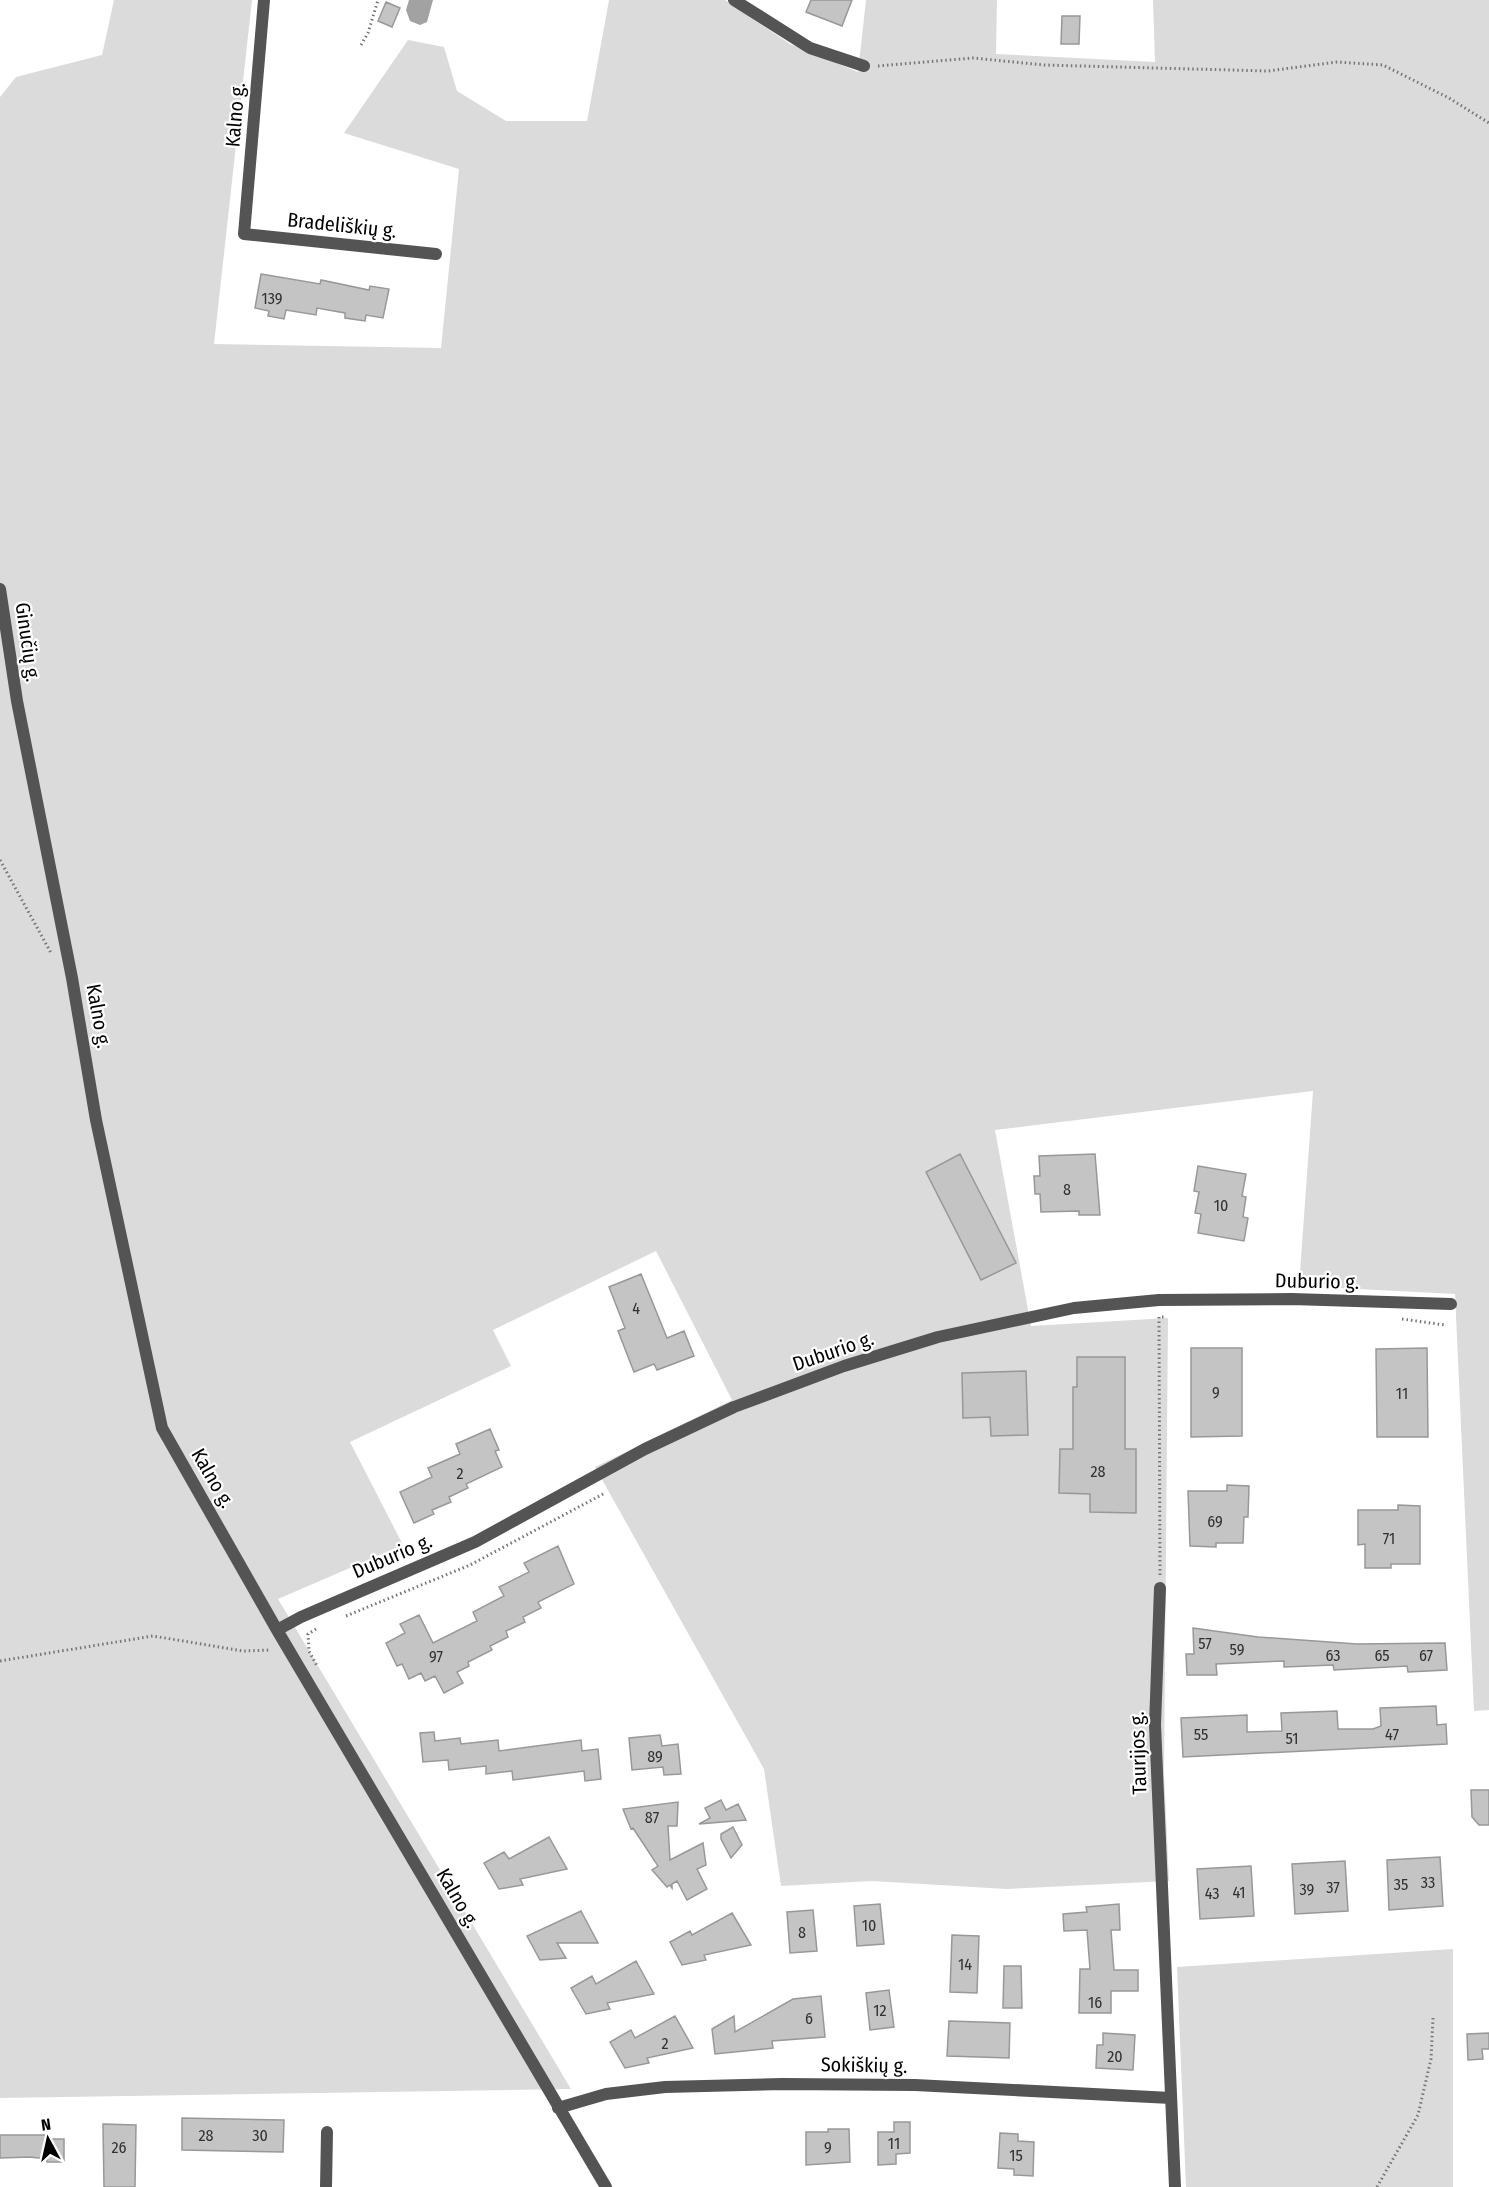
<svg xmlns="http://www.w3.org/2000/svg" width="1489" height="2187" viewBox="0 0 1489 2187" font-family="'Fira Sans Condensed',sans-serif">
<rect width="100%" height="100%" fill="#fff"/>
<path fill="#dbdbdb" d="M114,0H252L214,344L441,348L459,169L344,133L408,40L444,47L457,91L506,121H587L609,0H725L790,44L858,72L866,0H997L996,54L1155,62L1153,0H1489V1710L1474,1711L1455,1294L1299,1286L1313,1091L995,1130L1031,1326L1168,1318L1164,1773L1169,1881L1006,1889L872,1881L781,1886L764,1769L595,1467L732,1400L656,1251L493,1330L511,1366L350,1442L403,1545L278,1599L571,2089L0,2098V97L16,77L102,55Z
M1453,1949V2187H1186L1177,1967Z"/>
<path fill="#a2a2a2" d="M409,0H433L427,22L420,25L410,21L406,10Z"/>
<path fill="#c4c4c4" stroke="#989898" stroke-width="1.5" d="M811,0H852L842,26L806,12Z
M386,2L400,8L392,27L378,21Z
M1062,16H1080L1079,44H1061Z
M261,274L320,284L321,280L369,290L370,286L389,289L383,318L366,315L365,321L345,318V313L317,308L316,315L286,310L284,319L268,316L269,311L255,308Z
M960,1154L1016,1263L981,1280L926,1172Z
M1095,1154L1100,1215H1079V1211L1041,1212L1040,1194H1035L1034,1176H1040L1039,1156Z
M1198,1166L1246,1174L1242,1196L1246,1197L1243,1217L1248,1218L1244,1241L1198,1233L1201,1214L1195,1213L1199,1192L1194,1191Z
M641,1274L667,1338L684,1331L694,1356L657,1370L654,1364L634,1372L618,1331L625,1328L609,1287Z
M1191,1348H1242V1436L1191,1437Z
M1427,1348L1428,1437H1377L1376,1349Z
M1077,1357H1125V1449H1136V1513L1090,1512V1494L1059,1493L1060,1449H1073V1387H1077Z
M1026,1371L1028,1435L991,1436L990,1417L963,1418L962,1373Z
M490,1429L499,1450L495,1451L502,1467L466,1484L468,1488L449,1497L451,1502L432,1510L434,1514L414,1523L400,1492L432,1477L428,1468L460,1454L456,1444Z
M1227,1485L1249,1486L1248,1517H1244L1243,1543H1216V1547L1190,1546L1188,1491H1227Z
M1398,1505L1420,1506V1564H1391V1568H1365V1544L1358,1545V1510H1398Z
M558,1546L574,1584L538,1602L541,1608L523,1617L525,1622L506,1631L508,1637L490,1646L492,1650L468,1662L469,1666L457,1672L463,1683L444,1693L435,1676L425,1681L421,1673L409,1679L402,1664L397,1666L386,1643L405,1633L400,1624L419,1615L433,1643L477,1621L473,1612L504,1596L499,1587L529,1572L524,1563Z
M1193,1628L1258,1637L1357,1644L1445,1643L1447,1670L1408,1672L1407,1666L1334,1670L1333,1665L1284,1667V1661L1216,1664L1217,1675H1187L1186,1654H1194Z
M1436,1706L1437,1725L1446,1724L1447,1744L1183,1757L1181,1718L1247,1715V1732L1282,1731L1281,1713L1337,1711L1338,1729H1373L1381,1726L1380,1708Z
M434,1732L435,1741L460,1738L461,1744L498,1740L499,1751L581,1740L582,1751L598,1749L601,1779L585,1781L584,1771L513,1780L512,1771L486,1774V1766L449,1770L448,1760L423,1762L420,1733Z
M660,1735L662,1746L678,1744L681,1774L664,1775L663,1767L632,1770L629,1738Z
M1471,1790H1489V1825H1479L1472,1817Z
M721,1800L726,1810L738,1804L746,1820L699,1824L710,1818L705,1808Z
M678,1802L677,1826H668L670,1860L703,1843L706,1865L697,1869L707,1889L687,1900L677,1881L672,1884V1888L670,1885L667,1887L652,1870L658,1866L633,1828L631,1829L623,1809Z
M733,1827L742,1845L731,1858L721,1839V1834Z
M549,1837L567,1869L520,1879L523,1885L499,1889L484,1863L504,1852L509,1859Z
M1440,1857L1443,1906L1389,1910L1387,1860Z
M1345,1861L1348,1911L1295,1914L1292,1864Z
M1251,1866L1254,1916L1200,1919L1197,1869Z
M880,1904L884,1944L857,1946L854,1906Z
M1119,1904L1120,1930H1111L1114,1970H1138V1991H1111V2013H1079L1080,1969H1090L1087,1930L1064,1931L1063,1914L1087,1912L1086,1907Z
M813,1910L817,1951L790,1953L787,1912Z
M581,1911L598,1943H557L566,1958L540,1960L527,1936Z
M732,1913L751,1945L704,1955L706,1960L682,1965L670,1942L690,1931L692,1935Z
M952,1935L979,1936L977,1993L950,1992Z
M636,1961L654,1994L607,2003L610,2009L586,2014L571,1988L592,1976L596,1984Z
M1004,1966H1021L1022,2008H1003Z
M889,1990L894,2027L870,2030L866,1993Z
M821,1996L825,2037L772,2041L773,2048L715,2054L712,2029L734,2016L735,2032L793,1999Z
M675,2016L693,2048L647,2058L649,2063L625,2068L610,2042L631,2030L635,2038Z
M949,2021L1010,2023L1009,2058L947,2056Z
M1103,2033L1135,2035L1133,2070L1096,2068L1097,2045H1103Z
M1489,2033V2049H1482L1483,2059L1468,2060L1467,2034Z
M182,2118L284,2120L283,2152L182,2150Z
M894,2122H910V2153L896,2154V2164L878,2165V2132H894Z
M103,2124L136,2125L135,2187H104Z
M828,2129H849L850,2162L806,2165V2132H828Z
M1000,2133L1018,2134V2141L1034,2142L1033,2176L1014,2175V2169L998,2168Z
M0,2135H48V2139H64V2162H47V2159L30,2157L0,2158Z"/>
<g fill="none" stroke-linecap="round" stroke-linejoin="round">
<path stroke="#767676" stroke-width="3" stroke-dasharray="1.5 3" stroke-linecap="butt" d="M361,45L368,33L378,0
M878,66L973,58L1044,65L1268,71L1337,62L1383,65L1449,98L1489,123
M0,860L51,953
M1402,1319L1445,1325
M1160,1575L1159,1317H1165
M346,1616L470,1565L605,1493
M316,1629L308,1634L309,1651L317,1666
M0,1661L153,1636L243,1651L271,1650
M1377,2187L1418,2115L1431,2059L1433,2018"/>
<path stroke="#545454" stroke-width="12" d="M264,0L244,234L436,254
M734,0L810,48L864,66
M0,589L17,701L72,978L96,1120L162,1428L277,1630L606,2187
M1160,1588L1155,1725L1175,2187
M277,1630L301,1617L475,1542L645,1449L734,1407L844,1366L938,1337L1074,1308L1159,1300L1292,1299L1451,1304
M558,2108L606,2094L665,2087L782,2084L915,2085L1171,2098
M326,2187L327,2132"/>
</g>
<g text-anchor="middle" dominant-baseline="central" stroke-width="4.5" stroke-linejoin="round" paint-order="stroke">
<g font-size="16" fill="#313131">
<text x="272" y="298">139</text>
<text x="1067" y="1189">8</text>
<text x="1221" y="1205">10</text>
<text x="636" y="1308">4</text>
<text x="1216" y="1392">9</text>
<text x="1402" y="1393">11</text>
<text x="1098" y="1471">28</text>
<text x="460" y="1473">2</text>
<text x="1215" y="1521">69</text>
<text x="1389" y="1538">71</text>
<text x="1205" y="1643">57</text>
<text x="1237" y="1649">59</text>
<text x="1333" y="1655">63</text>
<text x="1382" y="1655">65</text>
<text x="1426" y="1655">67</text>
<text x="436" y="1656">97</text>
<text x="1201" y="1734">55</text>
<text x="1392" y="1734">47</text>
<text x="1292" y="1738">51</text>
<text x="655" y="1756">89</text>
<text x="652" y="1817">87</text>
<text x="1428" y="1882">33</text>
<text x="1401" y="1884">35</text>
<text x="1333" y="1887">37</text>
<text x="1307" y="1889">39</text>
<text x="1239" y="1892">41</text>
<text x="1212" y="1893">43</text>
<text x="869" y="1925">10</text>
<text x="802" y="1932">8</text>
<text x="965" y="1964">14</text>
<text x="1095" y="2002">16</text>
<text x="880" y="2010">12</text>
<text x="809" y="2018">6</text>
<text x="665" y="2043">2</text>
<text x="1115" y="2056">20</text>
<text x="206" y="2135">28</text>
<text x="260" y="2135">30</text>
<text x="894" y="2143">11</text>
<text x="119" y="2147">26</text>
<text x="828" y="2147">9</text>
<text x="1016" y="2155">15</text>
</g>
<g font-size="20" fill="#000" stroke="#fff">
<text transform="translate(235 115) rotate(-85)">Kalno g.</text>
<text transform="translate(342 225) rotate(6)">Bradeliškių g.</text>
<text transform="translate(28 642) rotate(82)">Ginučių g.</text>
<text transform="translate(99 1016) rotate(80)">Kalno g.</text>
<text transform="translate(1317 1281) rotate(1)">Duburio g.</text>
<text transform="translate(833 1351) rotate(-19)">Duburio g.</text>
<text transform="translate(213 1478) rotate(60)">Kalno g.</text>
<text transform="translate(392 1556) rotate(-23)">Duburio g.</text>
<text transform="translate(1138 1753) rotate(-92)">Taurijos g.</text>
<text transform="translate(458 1898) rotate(60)">Kalno g.</text>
<text transform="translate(864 2065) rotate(1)">Sokiškių g.</text>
</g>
</g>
<g transform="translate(48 2139) rotate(352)" stroke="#ffffff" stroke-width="4.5" paint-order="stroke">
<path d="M0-4.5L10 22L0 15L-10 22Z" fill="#000000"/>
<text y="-9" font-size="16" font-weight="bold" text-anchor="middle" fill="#000000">N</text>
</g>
</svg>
